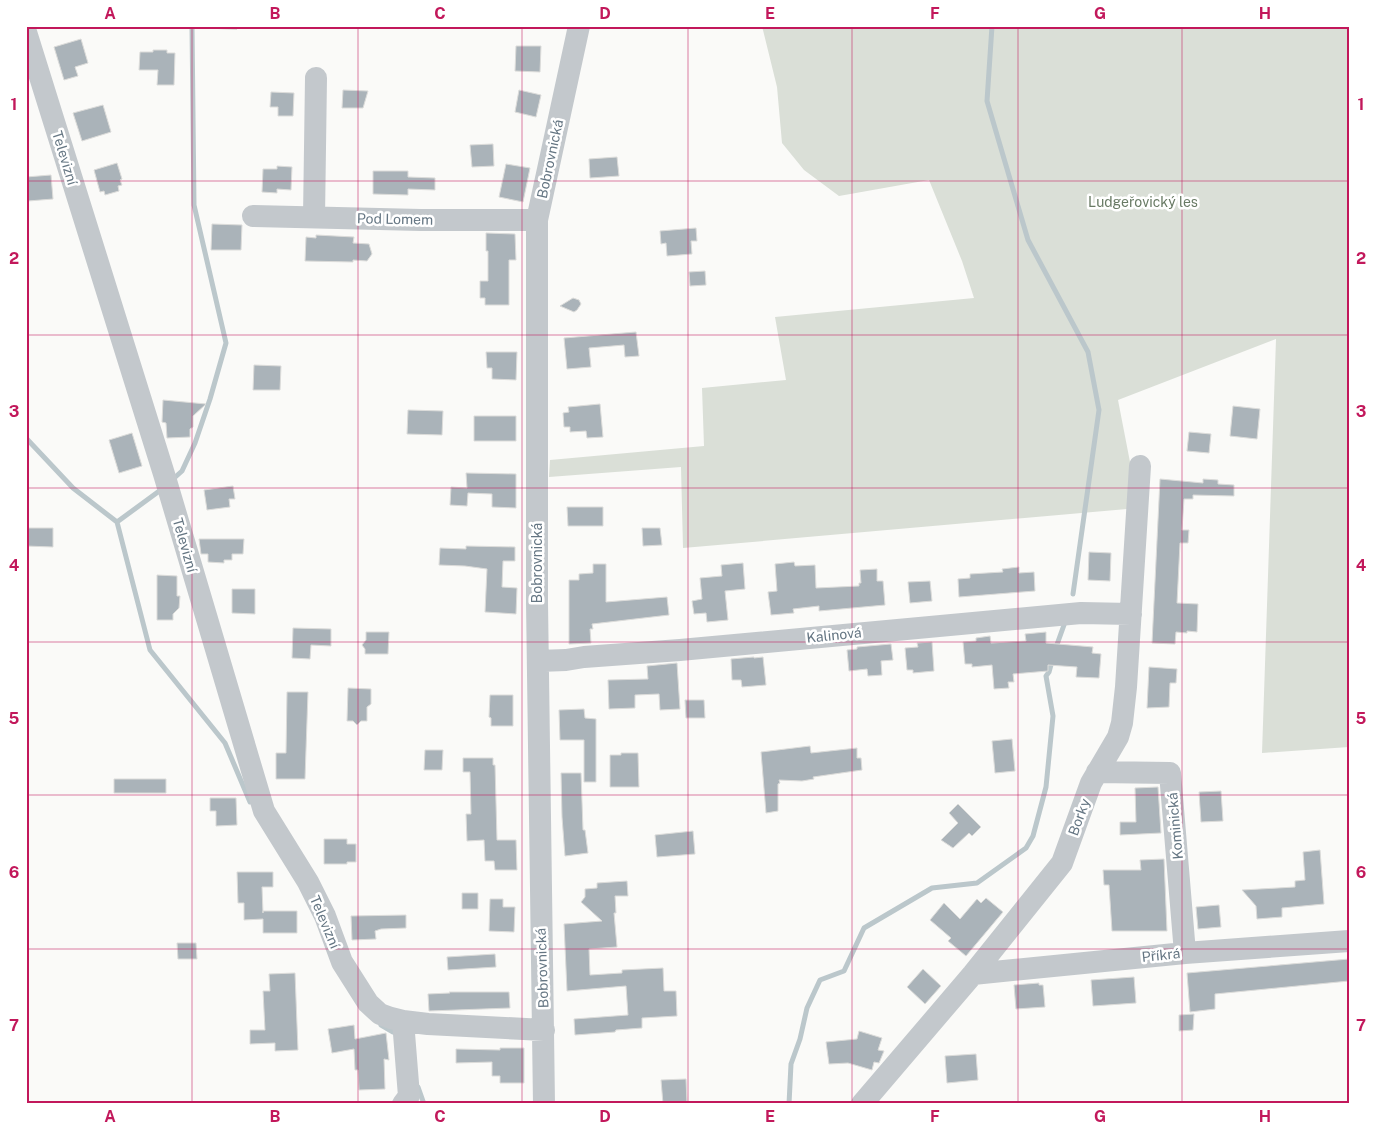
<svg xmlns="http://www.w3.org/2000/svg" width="1375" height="1130" viewBox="0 0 1375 1130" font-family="'Public Sans',sans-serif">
<rect width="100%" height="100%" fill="#fafaf8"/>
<path fill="#dadfd7" d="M156,26H237V30Z
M762,26H1349V747L1262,753L1276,339L1118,400L1130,462L1127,509L683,548L681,467L549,477L550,460L704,446L702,388L786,380L775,317L974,298L962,261L929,180L839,196L804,170L782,143L777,87Z"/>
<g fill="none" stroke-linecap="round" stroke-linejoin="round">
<path stroke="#bbc7cb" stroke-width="5" d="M992,26L987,101L1028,240L1088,352L1099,410L1073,594
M26,438L73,488L117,522
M172,480L182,471L195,443L210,399L226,343L194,205L192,26
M162,489L117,522L150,650L225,743L250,802
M1055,650L1064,625
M381,1025L393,1032
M418,1087L424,1104
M789,1104L791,1064L800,1039L807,1008L820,980L844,971L864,928L932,888L977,883L1026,848L1033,836L1046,787L1053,716L1046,676L1049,672L1052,661"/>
</g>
<path fill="#aab3b9" stroke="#dcdcda" d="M81,39L88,63L75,67L78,76L64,80L54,47Z
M516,46H541L540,72L515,71Z
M153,50H167V53H175L174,85H157L158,70H139L140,52H153Z
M343,90L368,91L363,108H342Z
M519,90L541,95L536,117L515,112Z
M271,92L294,93L293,116H278V107H270Z
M103,105L111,132L82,141L73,113Z
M493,144L494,166L472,167L470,145Z
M617,157L619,176L590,178L589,159Z
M117,163L122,179L120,180L122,185L118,186L119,191L105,195L104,191L100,192L94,170Z
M506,164L530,168L523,202L499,197Z
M277,166L292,167L291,190L277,189V193L262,192L263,169H277Z
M373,171H408V177L435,178V190L408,189V195L373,194Z
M51,175L53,199L28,201L26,177Z
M212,224L242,225L241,250H211Z
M696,228L697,241H691L692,254L667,256L666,243L661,244L660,231Z
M486,233L515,234L516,260H509V305H485V298H480V281H488V251H486Z
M316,235L354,237L353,243L369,244L372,254L367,261L353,260V262L305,261L306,237L316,238Z
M705,271L706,285L690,286L689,272Z
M573,298L579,300L581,304L577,310L574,312L560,306Z
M636,332L639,356L625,357L624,345L589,348L591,367L567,369L564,338Z
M486,352H517L516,380L492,379V368H487Z
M254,365L281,366L280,390H253Z
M163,400L206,404L193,416V427L190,429V437L167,438L166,423L162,422Z
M600,404L603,437L587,438L586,431L570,432V427H564L563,413L569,412L568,407Z
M1233,406L1260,409L1257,439L1230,436Z
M408,410L443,411L442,435L407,434Z
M474,416H516V441H474Z
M1189,432L1211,434L1209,453L1187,451Z
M132,433L142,466L119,473L109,440Z
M466,473L516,474V508L492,507V494L468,493L467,506L450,505L451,487L467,488Z
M1160,479L1203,483V479L1218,480V484L1234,485V496L1193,495V499H1184L1182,530H1189L1188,543H1180L1177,603L1198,604L1197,632L1187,631V633L1176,632L1175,644L1152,643Z
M233,486L235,499H229L230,507L207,510L204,490Z
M567,507H603V526H568Z
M26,528H53V547L26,546Z
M642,528H660L662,545L643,546Z
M199,539H244L243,554H232V560H224V563L208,562V554H201Z
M466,546L515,547V561H503L502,587L517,588L516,614L485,612L487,569L465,566L439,565L440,548L466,549Z
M1089,552L1111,553L1110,581L1088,580Z
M794,562L795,566L815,565L816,588L859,586V583H861L860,570L877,569V581H883L885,605L819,611V606L793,609L794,613L771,615L768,592L777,591L775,564Z
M743,563L745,589L725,591L728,620L707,622L706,613L694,614L692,601L702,599L700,578L722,576L721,565Z
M593,564H606V602L667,597L669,615L592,624L593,629H590L591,643L569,644V580H579V574L593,573Z
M1019,567V573L1034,572L1035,591L959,597L958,579L970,578V574L1003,572L1002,569Z
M157,575L177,576V596H180L179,608L173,614V620H157Z
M930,581L932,601L910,603L908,582Z
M232,589H255V614L232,613Z
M293,628L331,629V646L311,645L310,659L292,658Z
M366,632H389L388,654H365V649L362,645L366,640Z
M1046,632V643L1093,647L1092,653L1101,654L1099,678L1076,677L1077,667L1048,665V671L1013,674L1014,682H1008L1009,688L994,689L992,665L972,667V664H965L963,642L976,641V638L990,636L991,643L1026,641L1025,634Z
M932,642L934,671L913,673V670H907L905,648L918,647L917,643Z
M891,644L893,660L881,661L882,675L868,676L867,669L849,671L847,650L857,649V647Z
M754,657V658L763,657L766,685L742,687L741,680H732L731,659Z
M677,663L680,709L660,710L659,694L635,695V708L609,709L608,680L648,679L647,666Z
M1149,667L1177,669L1176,683H1170L1169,707L1147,708Z
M348,688L371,689V704L367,707V721H361L357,725L353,721H347Z
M287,692H308L305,779H276V753H286Z
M490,695H513V726H491V718L489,717Z
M685,700H704L705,718H686Z
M584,709L585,718L596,719V782H584V740H560L559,710Z
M1012,739L1015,771L995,773L992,741Z
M810,746L811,753L857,748V758H861L862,770L813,777L814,779L802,781L779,780L780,783L778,784V811L766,813L761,752Z
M425,750H443L442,770H424Z
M621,753H638L639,787H610V755H621Z
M463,758H493V765H495L497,840H516L517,870H495L494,861H485L484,840L467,841L466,814H471L470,772H463Z
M561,773H581L583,830H585L588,853L565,856L562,817Z
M114,779H166V793H114Z
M1158,787L1161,833L1120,835V822H1136L1135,788Z
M1221,791L1223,821L1201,822L1199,792Z
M210,798H236L237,825L216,826V811H210Z
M958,804L981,827L972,836L969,833L953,848L941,840L958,823L949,813Z
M693,831L695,854L657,857L655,835Z
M324,839H347V844H356V862H347V864H324Z
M1320,850L1324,904L1282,908V917L1257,919L1256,906L1242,890L1295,887V881L1305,880L1303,852Z
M1164,859L1167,931H1112L1109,885H1104L1103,870H1141L1140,860Z
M237,872H273V887H262L263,913V911H297V933H263V919L244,920V903H238Z
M627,881L628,896H615L616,913H614L617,947L589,949L590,975L622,973V970L663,968L664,991H676L677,1016L642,1018V1028L616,1030L615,1032L575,1035L574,1019L628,1015L626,986L567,991L564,924L602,921L581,902L585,897V889L597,888V883Z
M462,893H478V909H462Z
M986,898L1003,912L966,956L948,941L951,938L930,920L944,903L960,919L977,899L981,903Z
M490,899H503V907H515L514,932L489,931Z
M1219,905L1221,927L1198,929L1196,907Z
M406,915V928L381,929L375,931L376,939L352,940L351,916Z
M177,943H196L197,959H178Z
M495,954L496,967L448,970L447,957Z
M1349,959V981L1215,994V1009L1190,1012L1187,973Z
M923,969L941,986L925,1004L907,987Z
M295,973L298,1050L275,1051V1043L250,1044V1030H265L263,991H270L269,974Z
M1134,977L1136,1003L1093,1006L1091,980Z
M1039,983V985H1043L1045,1007L1016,1009L1014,985Z
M449,992H509L510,1008L429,1011L428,994L450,993Z
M1194,1014L1193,1030L1179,1031V1015Z
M354,1025L355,1039L386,1033L389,1060L384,1059L385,1089L359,1090L358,1070H355L354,1049L332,1053L328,1029Z
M859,1031L882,1038L878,1050L884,1051L879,1063L874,1062L872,1070L848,1063L829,1064L826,1042L857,1039Z
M500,1048H524V1083H500V1076H492V1062L456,1063V1049L500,1050Z
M976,1054L978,1080L947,1083L945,1056Z
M686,1079L687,1104H663L661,1080Z"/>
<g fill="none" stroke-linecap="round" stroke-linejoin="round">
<path stroke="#c3c8cc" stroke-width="22" d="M26,32L164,474L264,811L308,882L325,916L342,962L368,1003L380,1014L391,1018L403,1021L428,1024L544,1030
M253,216L421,220H537
M314,217L316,78
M538,661L566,660L584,657L680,650L1081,613L1131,614
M1097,772L1170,773L1185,953
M973,974L1185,953L1349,941
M403,1021L409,1096L403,1104
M544,1104L537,602V220L579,26
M862,1104L973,974L1062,863L1091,783L1118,737L1122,723L1126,687L1140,466"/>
</g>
<path fill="none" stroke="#c2185b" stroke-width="1" stroke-opacity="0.55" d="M192,26V1104M358,26V1104M522,26V1104M688,26V1104M852,26V1104M1018,26V1104M1182,26V1104M26,181H1349M26,335H1349M26,488H1349M26,642H1349M26,795H1349M26,949H1349"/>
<g text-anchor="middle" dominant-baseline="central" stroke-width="5" stroke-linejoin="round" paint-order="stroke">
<g font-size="14" fill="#657683" stroke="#fff">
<text transform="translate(65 158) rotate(73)">Televizní</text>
<text transform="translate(550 159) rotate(-78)">Bobrovnická</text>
<text transform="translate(395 219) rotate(1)">Pod Lomem</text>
<text transform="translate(185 545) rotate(74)">Televizní</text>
<text transform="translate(537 563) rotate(-90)">Bobrovnická</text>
<text transform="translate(834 635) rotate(-6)">Kalinová</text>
<text transform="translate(1079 817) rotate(-70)">Borky</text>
<text transform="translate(1175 826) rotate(-95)">Kominická</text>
<text transform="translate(325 922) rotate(67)">Televizní</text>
<text transform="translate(1161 955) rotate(-6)">Příkrá</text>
<text transform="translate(542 968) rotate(-92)">Bobrovnická</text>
</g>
<g font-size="14" fill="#687a64" stroke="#fff">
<text x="1143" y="202">Ludgeřovický les</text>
</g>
</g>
<rect width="1375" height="1130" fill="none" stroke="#ffffff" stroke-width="55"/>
<rect x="28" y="28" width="1320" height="1074" fill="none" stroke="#c2185b" stroke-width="2"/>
<g font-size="16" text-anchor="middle" font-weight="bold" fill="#c2185b">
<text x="110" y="19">A</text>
<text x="275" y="19">B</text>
<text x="440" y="19">C</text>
<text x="605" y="19">D</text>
<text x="770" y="19">E</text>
<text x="935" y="19">F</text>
<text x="1100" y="19">G</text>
<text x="1265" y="19">H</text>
<text x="14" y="110">1</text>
<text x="1361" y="110">1</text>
<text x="14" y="264">2</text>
<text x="1361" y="264">2</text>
<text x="14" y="417">3</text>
<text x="1361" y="417">3</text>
<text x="14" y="571">4</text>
<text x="1361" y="571">4</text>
<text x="14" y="724">5</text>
<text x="1361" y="724">5</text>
<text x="14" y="878">6</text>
<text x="1361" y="878">6</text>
<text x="14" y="1031">7</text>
<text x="1361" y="1031">7</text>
<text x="110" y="1122">A</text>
<text x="275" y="1122">B</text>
<text x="440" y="1122">C</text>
<text x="605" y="1122">D</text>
<text x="770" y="1122">E</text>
<text x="935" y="1122">F</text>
<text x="1100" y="1122">G</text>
<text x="1265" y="1122">H</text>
</g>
</svg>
